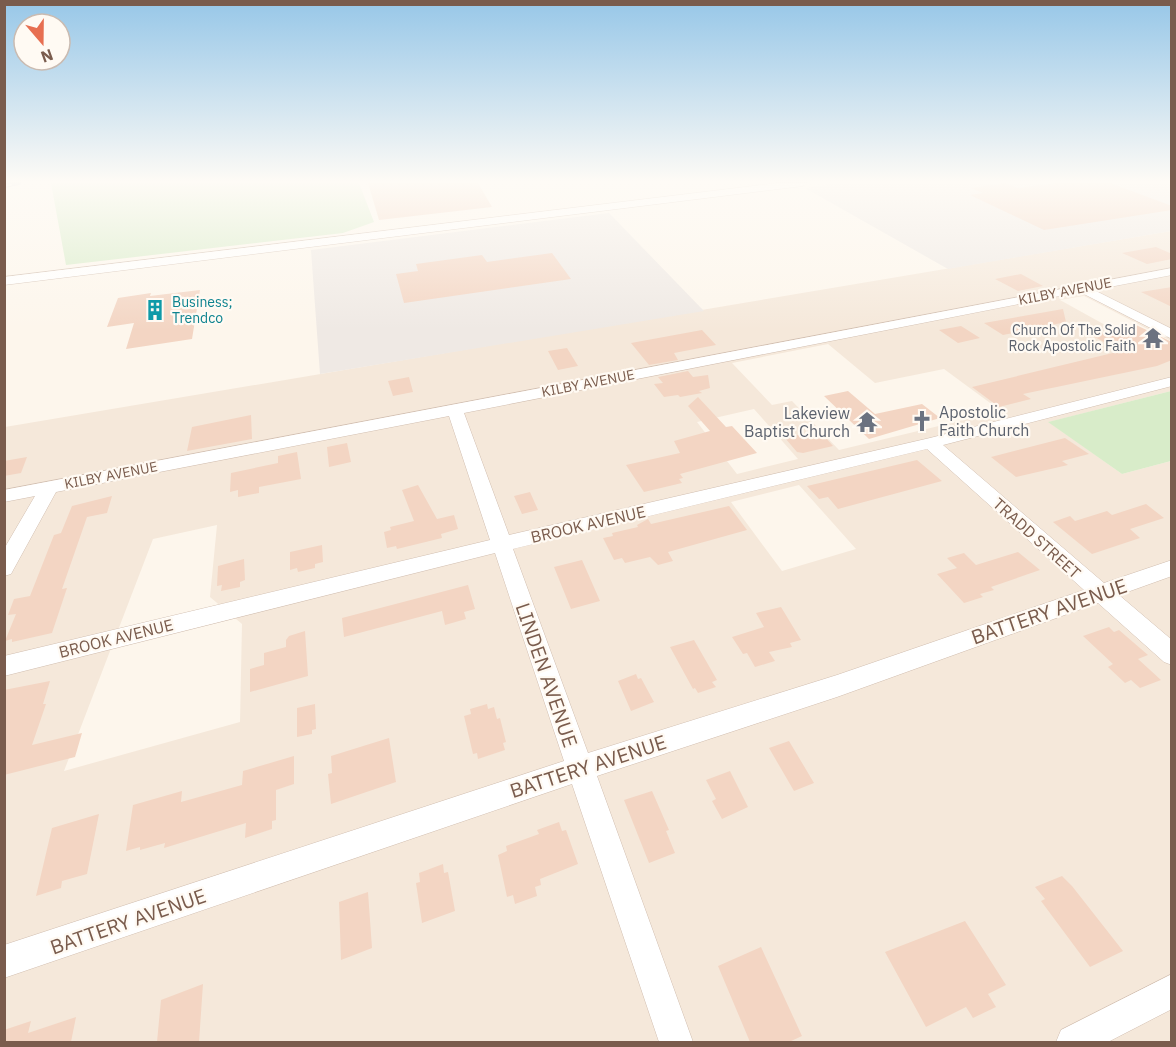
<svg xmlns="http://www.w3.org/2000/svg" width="1176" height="1047" viewBox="0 0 1176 1047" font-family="'IBM Plex Sans',sans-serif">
<rect width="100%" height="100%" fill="#fdf6ec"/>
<path fill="#f5e8da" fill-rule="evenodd" d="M1171,231V341L1084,296L1060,300L1116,331L1171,354V391L1049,422L1122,474L1171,461V1042H5V427ZM828,344L875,383L944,369L1001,411L839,450L792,401L772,405L732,363ZM754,409L798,459L737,474L697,422ZM799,485L856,549L782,571L731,502ZM217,525L210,597L242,624L240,722L64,771L153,539Z"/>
<path fill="#efe9e4" d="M839,183H1171V231L948,269L805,188Z
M609,213L704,311L320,374L311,250Z"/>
<path fill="#d8ecc9" d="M51,183H359L374,222L343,233L66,265Z
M1171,391V461L1122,474L1048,422Z"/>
<path fill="#f3d5c3" d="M368,183H478L492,207L379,220Z
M1006,183L1018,188L1056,183H1110L1172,206V210L1044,230L970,195L983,193L971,188Z
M1156,247L1172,254V259L1147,264L1122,253Z
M552,253L571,279L404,303L396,274L418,271L416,264L482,255L487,262Z
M1021,274L1043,286L1018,291L995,279Z
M1172,287V307L1141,292Z
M200,290L192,339L126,349L134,323L107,327L118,298L151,293L150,296Z
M1063,309L1066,322L1003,335L984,323Z
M1136,325L1172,342V360L1157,366L1023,394L1031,399L999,407L972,387L1121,351L1091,335Z
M961,326L980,338L958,343L939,330Z
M702,330L716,345L674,353L678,360L649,365L631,343Z
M567,348L578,366L558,370L548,351Z
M688,371L693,377L708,375L710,388L699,391L702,393L680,397L678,395L664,397L654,384L663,383L658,377Z
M409,377L413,392L393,396L388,381Z
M848,391L875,414L922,404L940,418L869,439L824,396Z
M698,397L726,427L732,426L757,453L680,474L683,478L679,479L682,483L644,492L626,465L680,453L674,441L710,431L688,406Z
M251,415L252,439L187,451L192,427Z
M819,430L833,446L803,453L797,452L785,438Z
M1065,438L1089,454L1062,461L1068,465L1016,477L991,457Z
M347,443L351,462L329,467L327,447Z
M297,452L301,479L259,487V493L238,497V490L230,492L231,473L278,463V456Z
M27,457L21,473L4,476V461Z
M917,460L942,481L838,509L828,497L819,499L807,486Z
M418,485L437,519L454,515L458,529L441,534L442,538L397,549L396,546L387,548L384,532L391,530L390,527L414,521L402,490Z
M530,492L538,510L522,514L514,496Z
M112,496L107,513L87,517L62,589L67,588L52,633L12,642V639L5,641L16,614L8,615L14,599L30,596L54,535L61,533L72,506Z
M1146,504L1164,518L1130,529L1140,538L1092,554L1053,522L1070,516L1075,521L1107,511L1112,515Z
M729,506L747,530L668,552L673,561L658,565L650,557L625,563L622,558L614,560L603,538L613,536L612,533L638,527L637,525L648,519L651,524Z
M322,545L323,562L315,564V568L298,572L297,568L290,570V552Z
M1018,552L1040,570L991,587L994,590L980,594L983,597L964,603L937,574L957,568L947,558L964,553L976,565Z
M244,559L245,580L240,582V587L221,591L222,585L217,586L218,566Z
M582,560L600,601L571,609L554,567Z
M468,585L475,609L464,612L466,619L445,625L442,611L344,637L342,618Z
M781,607L801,640L790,643L792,647L769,652L775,661L755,667L747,653L743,654L732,637L764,627L756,613Z
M1109,627L1114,632L1119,630L1148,655L1138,659L1161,680L1140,688L1131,680L1125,683L1108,667L1113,664L1083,636Z
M305,631L308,676L250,692V669L264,665V653L286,647V640L289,636Z
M694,640L717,680L712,682L716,687L698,693L695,688L693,689L670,647Z
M636,674L638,679L641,678L654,702L631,711L618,681Z
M50,681L43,704H46L32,745L82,733L75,757L4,775V690Z
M315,704L316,729L312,730V734L297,737V708Z
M487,704L488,709L494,707L497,719L500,718L506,742L503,743L505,750L478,759L477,753L473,754L464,716L471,714L470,709Z
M389,738L396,782L331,804L328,774L332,773L331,756Z
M789,741L814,783L794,791L769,748Z
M294,756V784L276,790V820L272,821V829L245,838L246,823L164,848L165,843L140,850V847L126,851L133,805L182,791L181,802L242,785L243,771Z
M730,771L748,807L722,819L712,801L716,799L706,780Z
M652,791L669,830L666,831L675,853L649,863L624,800Z
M99,814L87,874L62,881L61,888L36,896L52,828Z
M559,822L562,831L566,830L578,864L540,879L541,885L535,887L537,896L515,904L513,895L507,897L498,855L507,851L506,846L539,834L537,830Z
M443,864L444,873L448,872L455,911L422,923L416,883L420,882L419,873Z
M1062,876L1072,886L1123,951L1090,967L1041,901L1045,899L1035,887Z
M368,892L372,948L341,960L339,902Z
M965,921L1006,985L988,994L996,1007L973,1018L966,1007L926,1027L885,952Z
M761,947L802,1036L789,1042H750L718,966Z
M203,984L199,1042H157L161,1000Z
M76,1017L71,1042H4V1030L31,1021L28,1033Z"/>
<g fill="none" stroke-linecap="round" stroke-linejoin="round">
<defs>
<path id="minor" d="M778,183H807L803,186L4,285V277Z
M1172,268V275L1094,290L1172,329V339L1080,292L464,413L509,535L930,438L1172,377V386L943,445L1104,583L1172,560V576L1119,595L1172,640V665L1164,662L1098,603L837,697L597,776L693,1042H659L572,784L4,978V945L564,761L495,553L4,676V656L490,540L449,416L56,492L11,574L4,576V549L35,496L4,502V490ZM927,449L1084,590L837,675L588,753L513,549Z
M1172,974V1009L1108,1042H1056L1061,1030Z"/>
</defs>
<use href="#minor" stroke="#d1beb0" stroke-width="1"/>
<use href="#minor" fill="#fff" fill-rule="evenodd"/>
<defs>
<path id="rail" d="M4,186L19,183"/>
</defs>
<use href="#rail" stroke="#b9a8c9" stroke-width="4"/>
<use href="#rail" stroke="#fffaf3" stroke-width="2" stroke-dasharray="8" stroke-linecap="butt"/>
</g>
<linearGradient id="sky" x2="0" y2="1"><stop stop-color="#97c7e8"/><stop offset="0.55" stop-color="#fefbf6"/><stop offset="1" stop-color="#fefbf6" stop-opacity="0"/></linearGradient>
<rect width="1176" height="330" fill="url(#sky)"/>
<defs>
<symbol id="building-bare" viewBox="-9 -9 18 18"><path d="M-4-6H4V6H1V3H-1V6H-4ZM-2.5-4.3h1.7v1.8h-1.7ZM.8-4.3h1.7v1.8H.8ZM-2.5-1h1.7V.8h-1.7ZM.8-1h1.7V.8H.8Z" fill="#0f9aa8" stroke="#fffaf3" stroke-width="2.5" paint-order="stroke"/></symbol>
<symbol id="temple-bare" viewBox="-9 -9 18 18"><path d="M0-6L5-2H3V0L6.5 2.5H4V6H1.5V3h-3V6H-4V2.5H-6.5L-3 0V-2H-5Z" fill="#6b7280" stroke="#fffaf3" stroke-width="2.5" paint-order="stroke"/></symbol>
<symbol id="church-bare" viewBox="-9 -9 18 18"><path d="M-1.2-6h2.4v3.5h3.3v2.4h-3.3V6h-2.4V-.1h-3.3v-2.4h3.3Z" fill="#6b7280" stroke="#fffaf3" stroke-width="2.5" paint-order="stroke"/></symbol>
</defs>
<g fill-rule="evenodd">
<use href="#building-bare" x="140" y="295" width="30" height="30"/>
<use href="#temple-bare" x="1138" y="323" width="30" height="30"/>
<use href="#church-bare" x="907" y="406" width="30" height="30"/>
<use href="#temple-bare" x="852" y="407" width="30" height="30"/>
</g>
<g text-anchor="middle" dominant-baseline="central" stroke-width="4.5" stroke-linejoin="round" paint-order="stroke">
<g font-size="14" fill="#7a5c4d" stroke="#fffaf3">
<text transform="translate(1065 291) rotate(-11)">KILBY AVENUE</text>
<text transform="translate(588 383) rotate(-11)">KILBY AVENUE</text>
<text transform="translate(111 475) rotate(-11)">KILBY AVENUE</text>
</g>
<g font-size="14" fill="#0d838f" stroke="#fffaf3" text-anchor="start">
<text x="172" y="302">Business;<tspan x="172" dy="16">Trendco</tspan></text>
</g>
<g font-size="14" fill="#5b616d" stroke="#fffaf3" text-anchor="end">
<text x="1136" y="330">Church Of The Solid<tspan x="1136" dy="16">Rock Apostolic Faith</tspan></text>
</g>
<g font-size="16" fill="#5b616d" stroke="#fffaf3" text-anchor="start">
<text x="939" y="412">Apostolic<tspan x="939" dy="18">Faith Church</tspan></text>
<text x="850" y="413" text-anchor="end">Lakeview<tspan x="850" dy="18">Baptist Church</tspan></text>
</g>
<g font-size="16" fill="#7a5c4d" stroke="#fffaf3">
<text transform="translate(588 524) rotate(-13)">BROOK AVENUE</text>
<text transform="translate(1037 538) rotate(42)">TRADD STREET</text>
<text transform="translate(116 638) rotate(-14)">BROOK AVENUE</text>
</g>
<g font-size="20" fill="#7a5c4d" stroke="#fffaf3">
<text transform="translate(1049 611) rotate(-19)">BATTERY AVENUE</text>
<text transform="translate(547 675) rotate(71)">LINDEN AVENUE</text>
<text transform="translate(588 766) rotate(-18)">BATTERY AVENUE</text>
<text transform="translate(128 921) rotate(-19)">BATTERY AVENUE</text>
</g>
</g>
<rect width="1176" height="1047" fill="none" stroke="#7a5c4d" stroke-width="12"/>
<g transform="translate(42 42) rotate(160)"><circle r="28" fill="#fffaf3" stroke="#cabbb1" stroke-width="1.5"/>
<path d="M0-4.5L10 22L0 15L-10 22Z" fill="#e76f51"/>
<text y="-9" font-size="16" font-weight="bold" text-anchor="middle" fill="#7a5c4d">N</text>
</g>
</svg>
